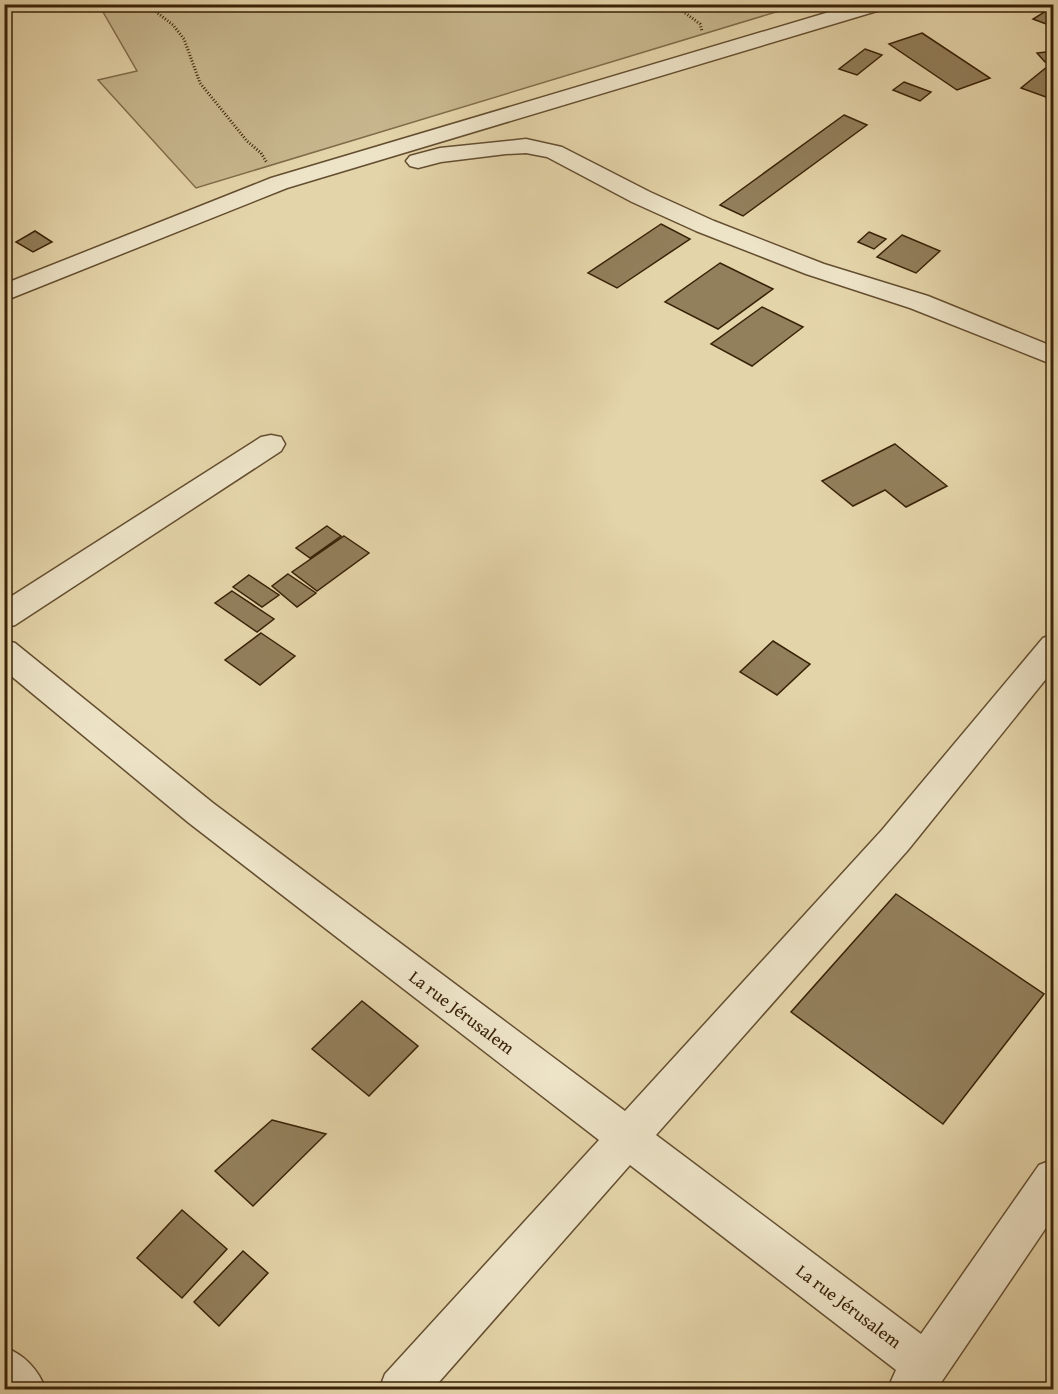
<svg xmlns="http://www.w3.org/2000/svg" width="1058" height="1394" viewBox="0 0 1058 1394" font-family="'Gentium Book Plus',serif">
<rect width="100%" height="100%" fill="#e4d4a9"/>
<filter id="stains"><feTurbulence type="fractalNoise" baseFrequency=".00333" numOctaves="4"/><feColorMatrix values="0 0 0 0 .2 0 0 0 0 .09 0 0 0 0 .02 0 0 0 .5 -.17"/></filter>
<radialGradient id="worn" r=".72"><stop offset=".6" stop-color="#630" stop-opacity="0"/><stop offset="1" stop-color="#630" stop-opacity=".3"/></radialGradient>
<path fill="#c7b68d" stroke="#806c4a" stroke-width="1.5" d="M99,5H799L196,188L98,80L137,71Z"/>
<path fill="#927f5b" stroke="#392207" stroke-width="1.5" d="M1054,6V27L1033,19Z
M922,33L990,78L957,90L889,44Z
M865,49L882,55L857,75L839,69Z
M1054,51V61L1045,62L1037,53Z
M1053,62L1054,100L1021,88Z
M904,82L931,92L920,101L893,90Z
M844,115L867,125L743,216L720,205Z
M661,224L690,239L617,288L588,273Z
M35,231L52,242L33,252L16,242Z
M869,232L886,239L874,249L858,242Z
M902,235L940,251L916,273L877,257Z
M720,263L773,289L718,329L665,302Z
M762,307L803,327L752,366L711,344Z
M895,444L947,486L906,507L885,490L853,506L822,481Z
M327,526L341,536L310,558L296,548Z
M344,536L369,553L317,591L292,572Z
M288,574L316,593L297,607L272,586Z
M249,575L279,595L262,607L233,587Z
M232,591L274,619L257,632L215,603Z
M261,633L295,656L260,685L225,660Z
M773,641L810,664L777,695L740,672Z
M896,894L1044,994L943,1124L791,1012Z
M362,1001L418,1046L369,1096L312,1049Z
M272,1120L326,1134L253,1206L215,1171Z
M182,1210L227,1249L182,1298L137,1258Z
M243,1251L268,1273L219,1326L194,1302Z"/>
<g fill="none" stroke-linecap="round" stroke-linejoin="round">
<defs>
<path id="minor" d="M856,4H890L887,8L287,188L4,301V284L271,178Z
M526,139L562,147L650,192L714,221L824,264L928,296L1054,347V365L910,308L806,274L696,231L632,202L547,157L526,153L506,154L441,162L418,168L410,166L406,161L410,156L440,148Z
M271,435L281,437L285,444L281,451L15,625L4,628V601L261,437Z
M1054,634V669L908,850L656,1135L921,1334L1039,1165L1054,1159V1216L936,1390H887L896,1370L630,1165L432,1390H379L385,1374L599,1140L189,823L4,670V640L15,643L213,803L625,1111L882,830L1043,638Z
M4,1347C25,1355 38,1369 46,1390H4Z"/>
</defs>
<use href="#minor" stroke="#644e30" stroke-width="3"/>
<path stroke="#392207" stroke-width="3" stroke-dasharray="1 2" stroke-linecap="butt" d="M146,4L173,25L184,39L200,83L247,141L261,153L267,163
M673,4L700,24L702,31"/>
<use href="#minor" fill="#ede3c7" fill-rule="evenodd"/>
</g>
<g text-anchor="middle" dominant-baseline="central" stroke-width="4.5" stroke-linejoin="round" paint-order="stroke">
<g font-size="18" fill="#392207" stroke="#ede3c7">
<text transform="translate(462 1012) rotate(37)">La rue Jérusalem</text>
<text transform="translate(849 1306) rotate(37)">La rue Jérusalem</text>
</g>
</g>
<rect width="1058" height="1394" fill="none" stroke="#e4d4a9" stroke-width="24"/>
<rect x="6" y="6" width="1046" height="1382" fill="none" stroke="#392207" stroke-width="3"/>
<rect x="12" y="12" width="1034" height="1370" fill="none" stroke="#392207" stroke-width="1.5"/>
<rect width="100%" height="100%" filter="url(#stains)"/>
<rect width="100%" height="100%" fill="url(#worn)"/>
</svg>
